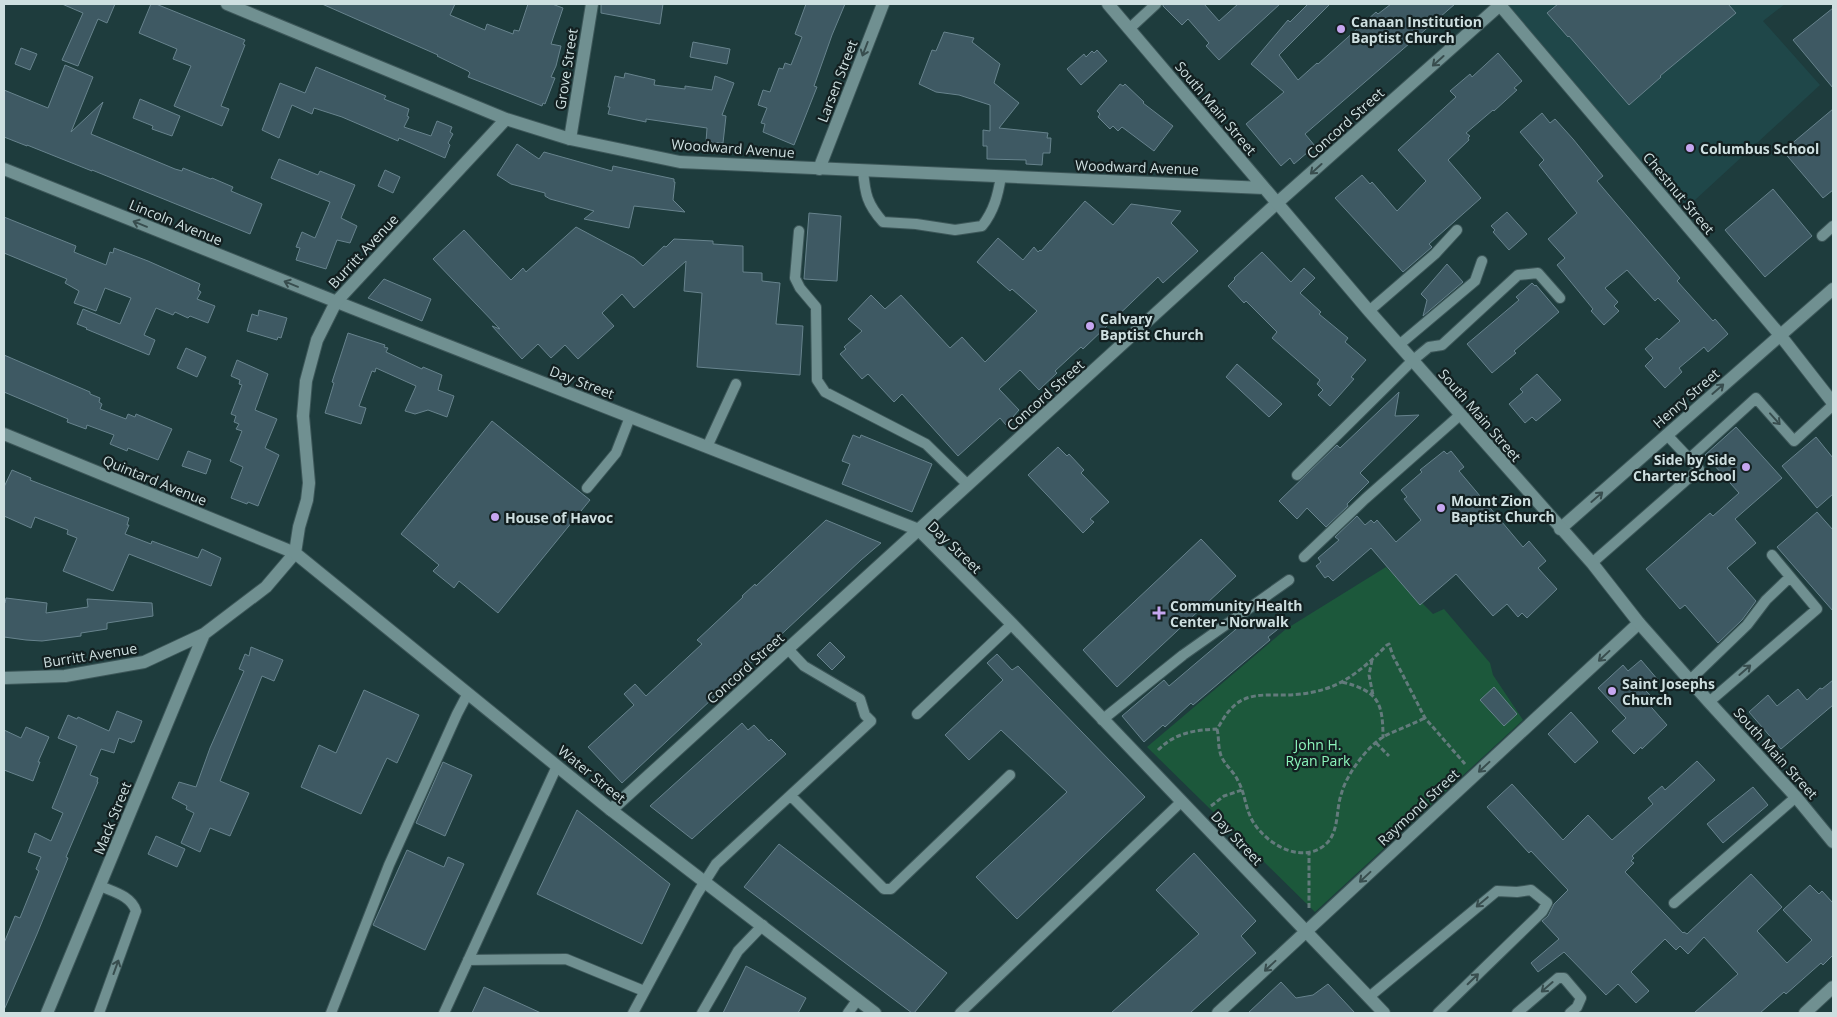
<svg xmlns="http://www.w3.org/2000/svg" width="1837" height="1017" viewBox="0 0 1837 1017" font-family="'Open Sans',sans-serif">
<rect width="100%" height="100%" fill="#1e3c3d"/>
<path fill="#1f4749" d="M1502,4H1785L1763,21L1820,85L1683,211Z"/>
<path fill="#1c583b" d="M1386,567L1433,614L1444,609L1490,663L1493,675L1523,720L1315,912L1147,747L1286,629Z"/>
<path fill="#3e5963" stroke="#67838d" d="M62,4H115L107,23L98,19L78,66L62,60L83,13Z
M151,4H156L245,40L243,44L245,45L221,106L229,109L222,126L174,106L191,66L173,59L177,49L139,33Z
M322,4H455L450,15L485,30L487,24L513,34L514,30L519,31L528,4H552L563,8L551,44L561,46L556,66L551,77L555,78L545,104L543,103L542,106L468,77L470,73L468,71L437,56L438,55Z
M601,4H663L660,24L601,13Z
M806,4H845L832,35L814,86L817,87L794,145L763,132L765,124L761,123L767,108L758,105L763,90L770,92L779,68L783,69L785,63L791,65L802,37L795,34Z
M1163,4H1204L1219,21L1238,4H1280L1219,60L1206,46L1209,43L1188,19L1182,25L1163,6Z
M1308,4H1330L1279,55L1298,80L1317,63L1318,64L1376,12L1378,14L1391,4H1455L1305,134L1315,146L1294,164L1290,158L1281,166L1246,124L1284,92L1251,64L1288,20L1290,22Z
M1558,4H1728L1736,13L1660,76L1661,77L1629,105L1569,36L1568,37L1547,13Z
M1833,8V88L1793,40Z
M944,32L974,38L972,42L1000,64L994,83L1019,103L999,128L1048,133L1047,138H1051L1050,153H1043L1042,165L1026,164V160L987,159V146H983V130L990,131V105L959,95L936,92L919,84L932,50L936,51Z
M693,42L730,49L727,64L690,57Z
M21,48L37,54L30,70L15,64Z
M1097,50L1107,61L1081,85L1067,69L1084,54L1086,57L1092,51L1094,53Z
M1498,53L1522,81L1514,88L1517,90L1494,111L1493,110L1466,133L1470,136L1468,138L1469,140L1448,160L1481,198L1429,244L1432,247L1403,272L1335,198L1362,175L1370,184L1372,182L1397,211L1426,181L1398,150L1456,97L1450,91L1470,74L1472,77Z
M65,65L93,77L71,132L103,102L91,134L175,169L182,171L183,168L211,179L212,178L233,187L231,191L262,204L250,234L92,170V171L27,145V146L4,137V90L48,108Z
M316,67L386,96L384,99L409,109L407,116L409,117L404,127L431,136L437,121L452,127L450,132L453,134L448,143L450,145L445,158L399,138L398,141L342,117L314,108L312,114L292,105L279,138L262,130L280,83L305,93Z
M625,73L655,80L654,85L685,89V86L712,90L715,76L734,83L722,115L726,116L723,143L706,142L707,128L646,119V122L608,114L610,107H608L615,76L624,78Z
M1120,84L1123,86L1125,84L1144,102L1143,103L1173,126L1154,151L1122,127L1118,131L1113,126L1110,129L1098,117L1100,114L1097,111Z
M140,99L180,116L172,136L152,129L153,126L133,118Z
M1833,109V190L1823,198L1783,151Z
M1542,113L1550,123L1555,119L1573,139L1603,176L1597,181L1680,278L1677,281L1713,321L1715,319L1728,334L1708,352L1704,347L1679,368L1682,372L1665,388L1645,366L1653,358L1645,349L1657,338L1659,340L1680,321L1658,298L1655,301L1627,270L1605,288L1618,302L1614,306L1619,311L1604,325L1591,311L1593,309L1557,265L1565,258L1548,239L1577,213L1539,165L1544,160L1520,132Z
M517,144L539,159L544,152L612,171L613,166L674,179V182H675L673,200L685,212L634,206L629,228L584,219L594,211L550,199L545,196V193L511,184L497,175Z
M279,159L318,175L320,171L355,185L341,218L357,226L350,243L337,240L326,269L296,260L300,248L296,247L302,232L315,238L330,202L271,178Z
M385,170L400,177L393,193L378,186Z
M1773,189L1812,236L1765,277L1725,230Z
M1085,201L1113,225L1131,204L1181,211L1171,223L1198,251L1163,283L1158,277L1083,349L1081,347L1055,371L1057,373L1039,390L1020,370L999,389L1019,410L1006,425L1000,418L958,456L902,394L894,402L868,374L862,379L840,354L846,349L844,347L862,331L848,319L871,295L885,309L901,295L950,348L962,337L985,362L1037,311L1012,289L1010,291L977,262L998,238L1023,260L1034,247L1038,252L1040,250L1041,251Z
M1507,212L1527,234L1509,250L1493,232L1495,230L1491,226Z
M809,213L841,216L837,281L804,279Z
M4,217L76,246L74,252L106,265L110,252L113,253L114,248L148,261L200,284L198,290L201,292L197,299L215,306L208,323L190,316L188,318L175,312L173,315L156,308L144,335L155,340L149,355L86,329L87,328L77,324L83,309L120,324L131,298L105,288L96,311L74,303L79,291L65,283L67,279L4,253Z
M576,227L634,258L643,266L664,246L666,247L674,239L713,241V244L743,246V272L762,273V281L780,283L776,324L803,326L800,375L697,367L702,293L684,291L686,261L634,308L622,294L602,313L614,326L578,359L565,345L551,358L538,344L522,359L492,326L500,329L433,259L464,230L511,280L523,268L526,272Z
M1262,252L1291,282L1304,268L1315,278L1300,293L1321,312L1319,314L1348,338L1345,342L1366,360L1351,377L1354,379L1330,406L1318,395L1323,390L1317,384L1320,380L1272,338L1277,332L1246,301L1244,303L1228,286L1235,279L1234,278Z
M1447,264L1463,282L1423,316L1427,300L1421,294Z
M384,279L431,299L422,321L368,298Z
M1532,283L1535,286L1536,285L1559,312L1514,351L1516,353L1492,373L1467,344L1519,300L1516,297Z
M259,310L287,318L281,338L278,337L277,340L247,331L252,314L258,316Z
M348,333L385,345L384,347L388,348L386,352L422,369L423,367L442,375L438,390L454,396L447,417L428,410L415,414L405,411L416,386L376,368L375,372L372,371L359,406L366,408L361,424L325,413L334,383L332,382Z
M186,348L206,357L197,377L177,368Z
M4,355L90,392V394L100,398L99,402L102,404L100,409L126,419L128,414L135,417L136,414L172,429L158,460L128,448L127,451L110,444L114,435L87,425L86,429L67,422L68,419L4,392Z
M237,360L268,374L255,410L277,419L265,448L279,455L258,506L248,502L247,504L231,498L243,467L230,461L242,431L236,429L239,424L234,422L236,416L231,414L242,385L239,384L240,380L231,376Z
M1237,364L1282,404L1269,417L1226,377Z
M1537,374L1561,400L1536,421L1532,417L1525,423L1509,404L1523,392L1520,389Z
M1399,392L1395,416L1419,415L1360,473L1369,482L1347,504L1348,506L1326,527L1307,508L1297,519L1279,501L1337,445L1340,448Z
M492,421L590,500L498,613L459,581L454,588L433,571L439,565L401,534Z
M1736,427L1782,478L1735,519L1756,543L1727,568L1756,601L1742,620L1718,643L1685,605L1680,609L1646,569L1710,513L1713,516L1739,493L1705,455Z
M853,435L860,438L861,435L932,464L912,512L842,484L850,464L842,461Z
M1816,437L1833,458V494L1817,508L1782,466Z
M1058,447L1067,456L1069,454L1084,470L1081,473L1109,502L1090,519L1094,522L1083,533L1028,475Z
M188,451L211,460L206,474L182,466Z
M1444,451L1447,454L1451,451L1464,467L1459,471L1523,547L1529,541L1546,561L1538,568L1557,589L1527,618L1522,613L1518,617L1507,604L1493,616L1456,574L1420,605L1371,548L1333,581L1328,576L1325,578L1316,566L1321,562L1318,558L1339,540L1335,537L1357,516L1365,525L1371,520L1374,523L1377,520L1396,542L1421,520L1404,499L1407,497L1401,490L1422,472L1420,470Z
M12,470L31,478L30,480L129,518L127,525H129L125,534L151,544L152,541L198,558L202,549L221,558L211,586L129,554L113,591L63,571L77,538L67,534L68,530L35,517L31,528L4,516V487Z
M1817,512L1833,530V611L1777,547Z
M826,520L881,543L861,560L622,783L588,747L634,705L624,694L635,684L646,696L702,644L697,640L743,597L742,596L755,584L756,586Z
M1201,539L1236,576L1117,687L1083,650Z
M6,598L47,603L46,613L88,607L87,599L152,603L153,616L107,623V629L81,633V636L42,641L26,640L4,637V603H5Z
M1253,618L1282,626L1268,637L1270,640L1193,705L1191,703L1165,727L1163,725L1144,742L1122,716L1164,680L1169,686L1248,619L1250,621Z
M830,642L845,657L832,670L817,655Z
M251,647L283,660L274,681L262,676L220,781L249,793L230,836L210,828L200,852L181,843L194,813L186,809L187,806L172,798L179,782L196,787L210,748L244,671L239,669L245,654L249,656Z
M997,654L1012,670L1018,666L1145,797L1017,919L976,877L1067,792L1001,730L969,760L945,735L1003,680L987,663Z
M1641,660L1658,680L1646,691L1650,695L1645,700L1667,725L1642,749L1641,747L1634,754L1612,731L1626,718L1598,688L1623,665L1628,671Z
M1833,680V705L1781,749L1749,712L1768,695L1777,706L1798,689L1807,700L1820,688L1822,689Z
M1494,687L1517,714L1504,726L1480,700Z
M364,690L419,715L397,763L387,758L361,814L301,787L319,745L336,753Z
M117,711L142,721L134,742L132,741V743L119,738L114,753L101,749L90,775L98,778L97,782H98L66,857L68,858L37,934L4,1010V943L15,916L20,918L39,871L36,869L41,857L28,852L35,833L51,841L63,813L52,808L77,746L58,738L68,715L77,719L78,717L109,731Z
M1571,712L1598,742L1575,763L1548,734Z
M742,723L748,730L754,725L769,741L771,739L786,754L692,839L650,806Z
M26,727L49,737L38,762H40L33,781L4,770V730L21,738Z
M1697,761L1715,780L1632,856L1634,858L1631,861L1634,863L1625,872L1683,933L1684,932L1687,934L1751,874L1782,907L1757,931L1787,963L1812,940L1783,910L1810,885L1819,894L1822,891L1833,903V955L1823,965L1821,963L1786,994L1784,992L1760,1013H1694L1738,974L1704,937L1688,954L1680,946L1676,950L1665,939L1631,972L1649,991L1636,1003L1618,984L1606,995L1564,952L1538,972L1531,963L1559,939L1542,921L1548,916L1554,904L1568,890L1531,851L1529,853L1487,807L1512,784L1563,840L1588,815L1612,840L1653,804L1648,798L1662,786L1665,790Z
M443,762L472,775L445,836L416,823Z
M1753,787L1768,805L1723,843L1707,824Z
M577,810L670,884L642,944L537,894Z
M156,836L185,849L177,867L148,854Z
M779,844L947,973L914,1013H912L744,887Z
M407,850L444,867L448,857L464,864L425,950L373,925Z
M1194,853L1256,921L1241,936L1256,953L1190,1013H1111L1199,934L1156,890Z
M746,966L806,998L798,1013H723Z
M1281,982L1296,998L1313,995L1328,984L1355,1013H1248Z
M484,987L541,1013H472Z"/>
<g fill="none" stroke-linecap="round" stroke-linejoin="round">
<defs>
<path id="lane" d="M1129,29L1156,4
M863,170C865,194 867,204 883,222L916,224L955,230L982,226C994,211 998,195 1001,176
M799,231L795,278L800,288L816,307L817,380L825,392L926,444L968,485
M1822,236L1833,226
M1369,311L1435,254L1457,230
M1399,345L1475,281L1482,261
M707,447L736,384
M1689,459L1756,398L1794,441L1833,405
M1297,475L1412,361L1429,347L1442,345L1518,275L1538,273L1560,298
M587,488L616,453L630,417
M1304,557L1365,499L1460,415
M1592,563L1699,469L1667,435
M1690,680L1747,625L1766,600L1790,577
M1709,702L1817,609L1772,555
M917,714L1012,624
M1102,720L1183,655L1289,580
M791,796L884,889H891L1010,775
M1674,903L1796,797
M468,960L566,959L644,991
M1369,997L1497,891L1517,892L1531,890L1547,903L1542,912L1438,1013
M99,1013L136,911C131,896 114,892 100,886
M331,1013L389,865L457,714L468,693
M444,1013L557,766
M633,1013L697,894L716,864L871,721L865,715L860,699L804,666L788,649
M702,1013L738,951L763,925
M848,1013L858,999
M960,1013L1181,802
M1517,1013L1558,978H1564L1581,998L1577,1007L1570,1013"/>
<path id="street" d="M1499,4L1780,335L1833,403
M570,139L592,4
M4,169L352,308L919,530L1012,624L1384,1013
M819,169L883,4
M4,434L295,553L266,587L204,634L144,662L65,676L4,678
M1560,529L1833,289
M611,810L1277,203L1500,5
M47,1013L204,634
M1218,1013L1639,623
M1805,1013L1833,987"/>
<path id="secondary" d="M227,4L506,119L570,139L680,162L1264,188
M1108,4L1369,311L1592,563L1639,623L1709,702L1796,797L1833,842
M506,119L336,302L317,340L306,381L303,416L309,483L307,500L299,527L295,553L611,810L875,1013"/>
</defs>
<use href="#lane" stroke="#3d5759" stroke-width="12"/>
<use href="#street" stroke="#3d5759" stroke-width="14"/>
<use href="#secondary" stroke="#3d5759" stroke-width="14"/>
<path stroke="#637b7c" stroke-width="3" stroke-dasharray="5 2.5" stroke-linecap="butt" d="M1372,660L1369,675L1373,695
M1342,682C1378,691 1383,702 1383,738
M1217,729C1219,737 1218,745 1220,752C1222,763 1234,771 1238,781C1245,793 1245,807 1252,820C1265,844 1304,867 1328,842C1339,829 1336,810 1341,795C1346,775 1366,748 1383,737C1396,730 1411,725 1425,718
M1376,743L1389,756
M1158,750C1175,733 1194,730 1217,729C1221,723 1225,715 1230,710C1244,693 1263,695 1283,695C1297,695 1312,693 1325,689C1350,681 1369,663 1387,645L1389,644L1393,656L1425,718L1465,764
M1211,806L1224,796L1242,790
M1309,908V852"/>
<use href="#lane" stroke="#709091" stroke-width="10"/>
<use href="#street" stroke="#709091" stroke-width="12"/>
<use href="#secondary" stroke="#709091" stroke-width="12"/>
</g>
<defs><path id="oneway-shaft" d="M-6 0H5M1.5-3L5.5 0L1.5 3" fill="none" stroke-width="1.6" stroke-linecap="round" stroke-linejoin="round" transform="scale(1.25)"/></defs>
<g stroke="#384d4e">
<use href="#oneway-shaft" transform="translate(865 49) rotate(111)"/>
<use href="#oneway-shaft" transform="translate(1438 61) rotate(138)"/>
<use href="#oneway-shaft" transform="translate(1316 169) rotate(138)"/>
<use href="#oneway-shaft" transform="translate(140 224) rotate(-158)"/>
<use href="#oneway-shaft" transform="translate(291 284) rotate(-158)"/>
<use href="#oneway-shaft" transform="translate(1718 389) rotate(-41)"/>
<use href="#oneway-shaft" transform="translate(1775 419) rotate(48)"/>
<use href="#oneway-shaft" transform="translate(1597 497) rotate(-41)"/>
<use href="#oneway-shaft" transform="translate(1604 656) rotate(137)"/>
<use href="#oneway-shaft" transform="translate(1745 670) rotate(-41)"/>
<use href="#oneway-shaft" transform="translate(1484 767) rotate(137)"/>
<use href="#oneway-shaft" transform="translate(1365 877) rotate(137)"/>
<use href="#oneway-shaft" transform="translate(1482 902) rotate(140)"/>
<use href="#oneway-shaft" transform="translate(1270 966) rotate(137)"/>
<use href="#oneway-shaft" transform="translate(116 967) rotate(-70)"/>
<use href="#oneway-shaft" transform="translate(1473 979) rotate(-44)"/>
<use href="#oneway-shaft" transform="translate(1547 987) rotate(139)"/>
</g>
<g fill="#c6a6f0" stroke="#132021" stroke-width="2">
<circle cx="1341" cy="29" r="5"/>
<circle cx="1690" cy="148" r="5"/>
<circle cx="1090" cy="326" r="5"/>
<circle cx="1746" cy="467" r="5"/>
<circle cx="1441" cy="508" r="5"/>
<circle cx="495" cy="517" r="5"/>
<path d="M1156.5 605.5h5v5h5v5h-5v5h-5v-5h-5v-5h5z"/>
<circle cx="1612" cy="691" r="5"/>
</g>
<g text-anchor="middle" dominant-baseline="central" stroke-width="4.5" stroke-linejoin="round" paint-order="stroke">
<g font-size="14" font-weight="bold" fill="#cedfe0" stroke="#132021" text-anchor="start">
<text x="1351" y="21">Canaan Institution<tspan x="1351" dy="16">Baptist Church</tspan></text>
<text x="1700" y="148">Columbus School</text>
<text x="1100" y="318">Calvary<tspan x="1100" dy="16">Baptist Church</tspan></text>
<text x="1736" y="459" text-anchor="end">Side by Side<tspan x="1736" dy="16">Charter School</tspan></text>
<text x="1451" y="500">Mount Zion<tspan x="1451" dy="16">Baptist Church</tspan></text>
<text x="505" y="517">House of Havoc</text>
<text x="1170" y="605">Community Health<tspan x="1170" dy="16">Center - Norwalk</tspan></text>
<text x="1622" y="683">Saint Josephs<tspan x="1622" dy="16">Church</tspan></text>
</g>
<g font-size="14" fill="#cedfe0" stroke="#132021">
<text transform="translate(566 69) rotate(-81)">Grove Street</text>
<text transform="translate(837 81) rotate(-69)">Larsen Street</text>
<text transform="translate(1216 108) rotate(50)">South Main Street</text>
<text transform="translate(1345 123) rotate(-42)">Concord Street</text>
<text transform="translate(733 148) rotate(4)">Woodward Avenue</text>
<text transform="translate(1137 167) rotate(2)">Woodward Avenue</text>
<text transform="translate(1679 193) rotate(50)">Chestnut Street</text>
<text transform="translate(176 222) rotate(22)">Lincoln Avenue</text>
<text transform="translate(363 251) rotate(-47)">Burritt Avenue</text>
<text transform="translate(582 382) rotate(21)">Day Street</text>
<text transform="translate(1045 395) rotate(-42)">Concord Street</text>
<text transform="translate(1686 398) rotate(-41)">Henry Street</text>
<text transform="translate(1480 415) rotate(49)">South Main Street</text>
<text transform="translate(155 480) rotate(22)">Quintard Avenue</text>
<text transform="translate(955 547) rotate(44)">Day Street</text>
<text transform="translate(90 655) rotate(-9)">Burritt Avenue</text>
<text transform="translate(745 668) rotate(-42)">Concord Street</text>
<text transform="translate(1776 753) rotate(48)">South Main Street</text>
<text transform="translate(592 774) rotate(39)">Water Street</text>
<text transform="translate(1418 807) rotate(-43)">Raymond Street</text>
<text transform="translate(112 818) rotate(-68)">Mack Street</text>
<text transform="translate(1237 838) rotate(47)">Day Street</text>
</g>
<g font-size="14" fill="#8cf4bb" stroke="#132021">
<text x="1318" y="744">John H.<tspan x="1318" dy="16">Ryan Park</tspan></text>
</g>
</g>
<rect width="1837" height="1017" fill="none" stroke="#cedfe0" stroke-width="10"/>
</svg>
